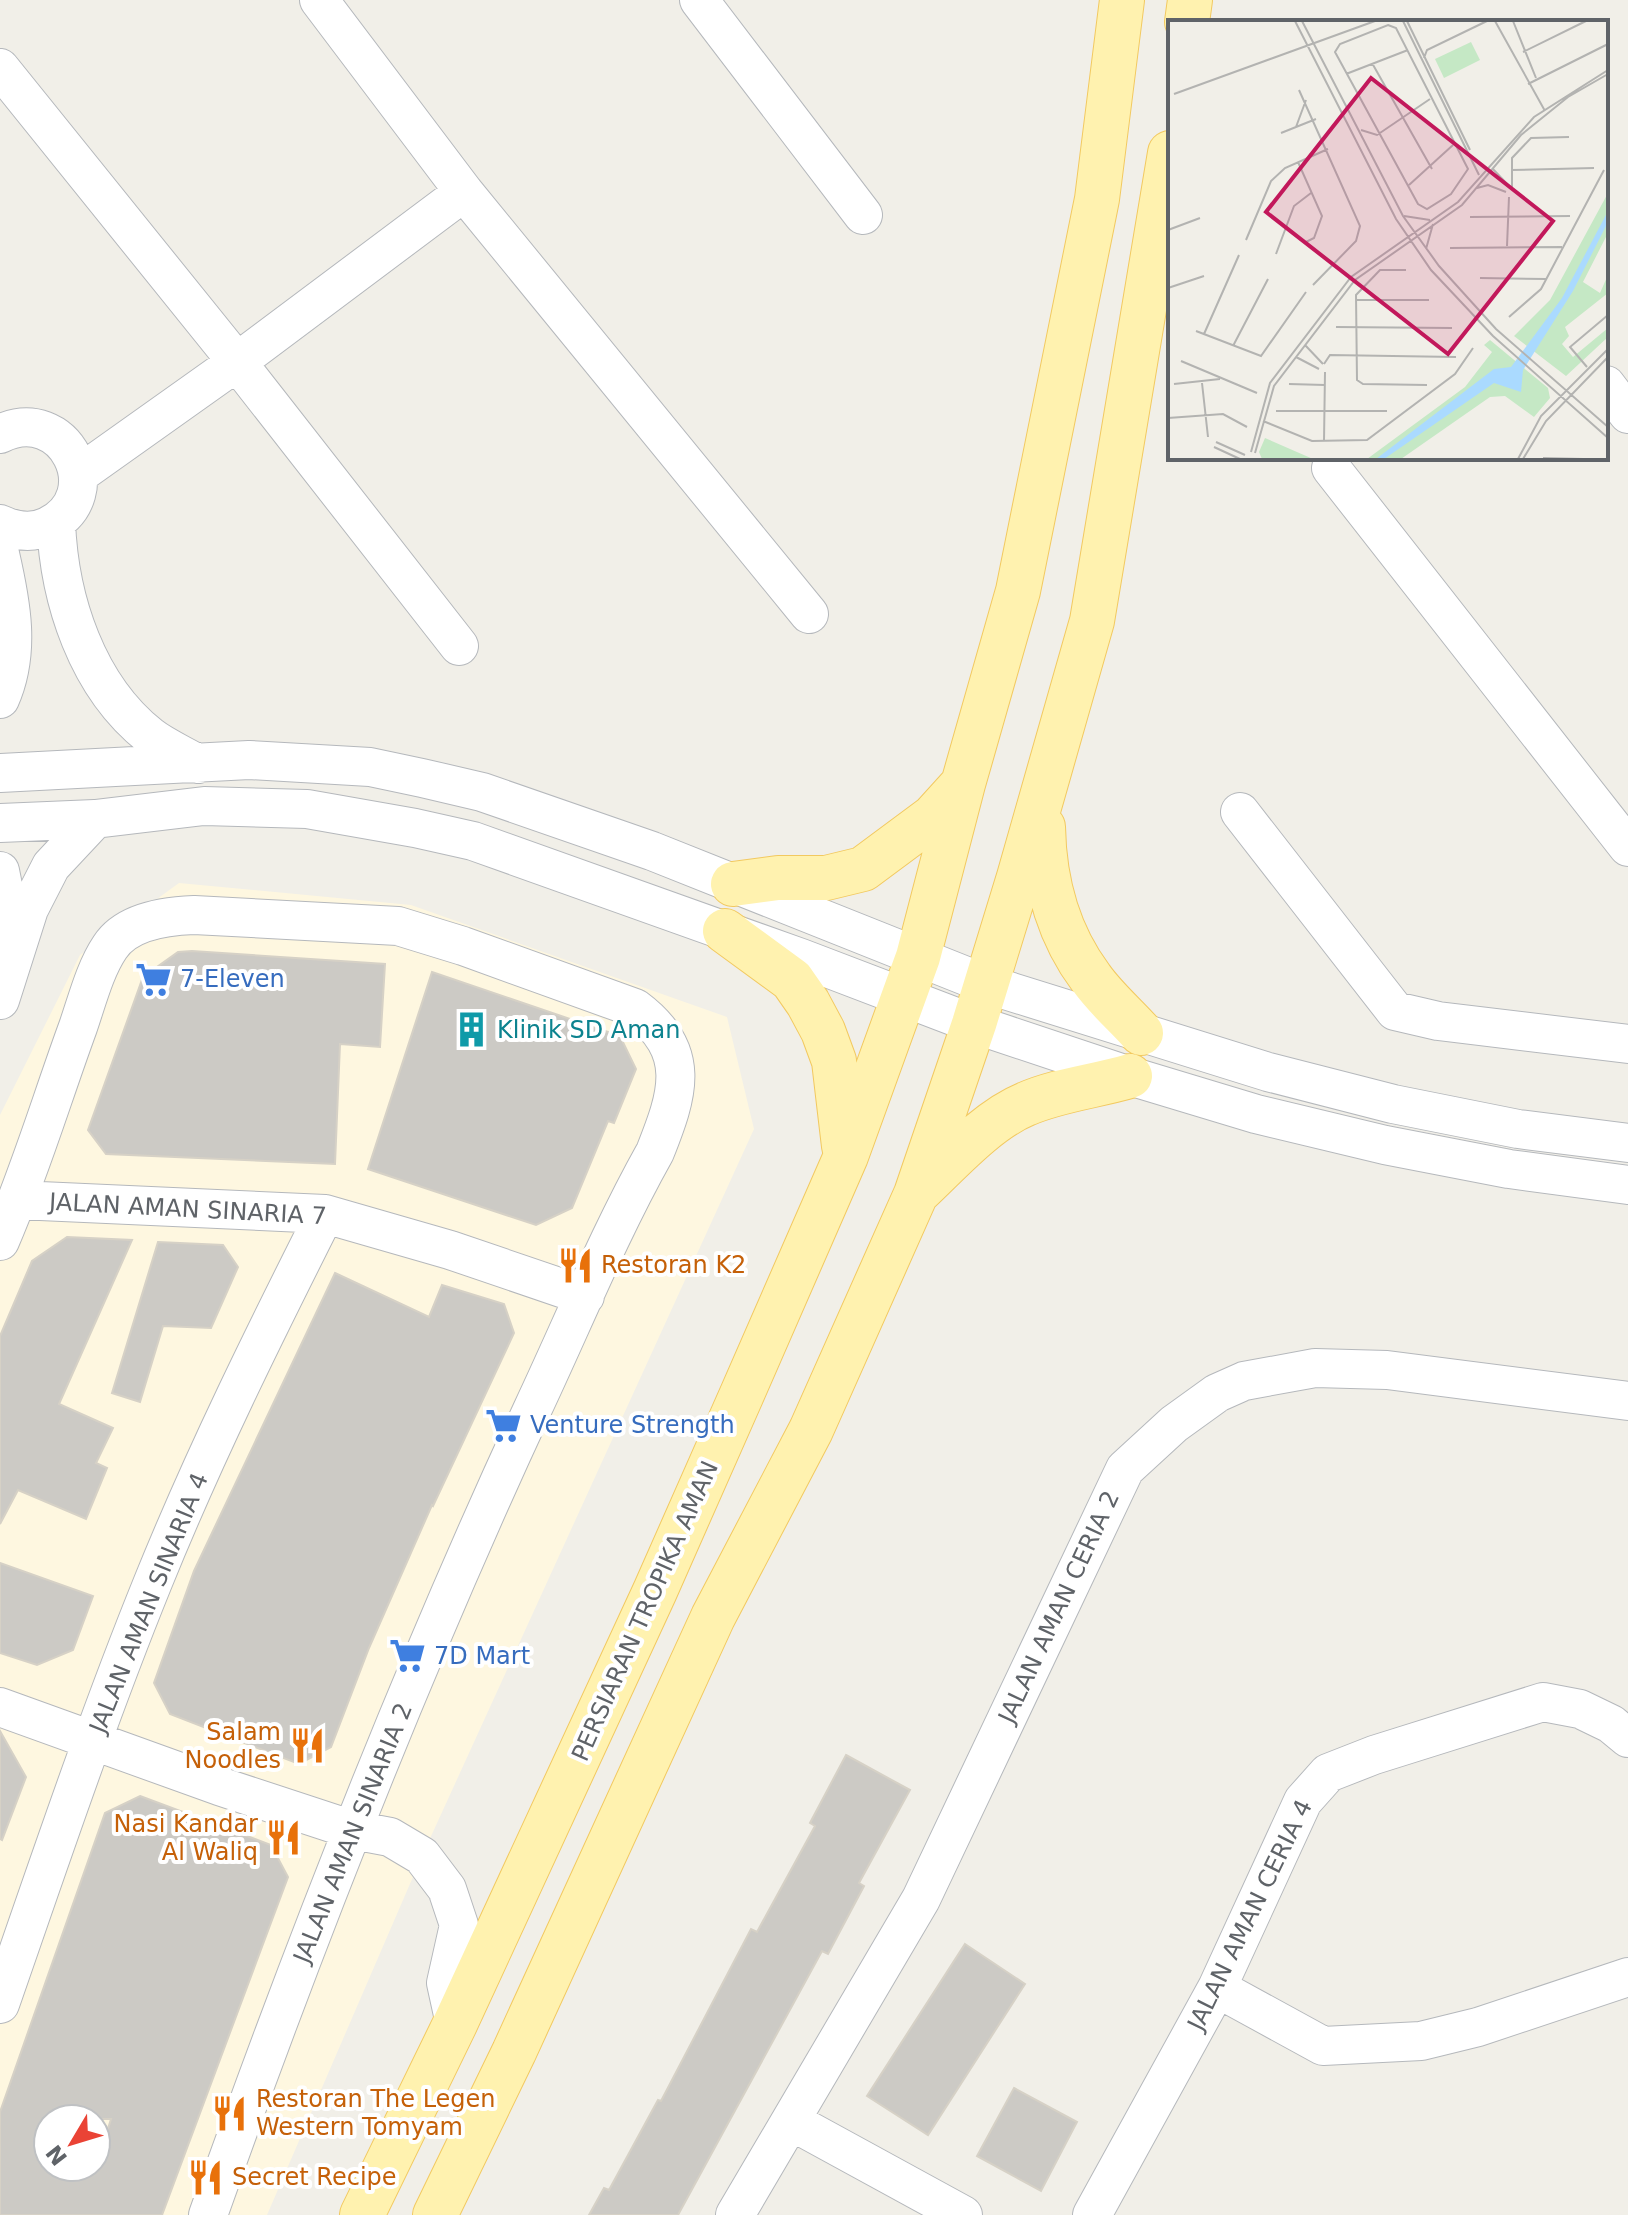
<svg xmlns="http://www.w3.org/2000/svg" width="1628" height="2215" viewBox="0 0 1628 2215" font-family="'DejaVu Sans',sans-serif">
<rect width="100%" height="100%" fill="#f1efe8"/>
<path fill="#fef7e0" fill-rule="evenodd" d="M179,883L411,905L727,1017L754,1129L422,1856L267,2215H0V1115L80,955ZM48,2119H96V2167H48Z"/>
<path fill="#cccac5" stroke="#d6d1c6" stroke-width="2" fill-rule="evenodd" d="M192,951L385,964L380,1047L340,1044L335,1164L106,1154L88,1130L143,977L178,952Z
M432,972L620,1036L636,1069L614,1123L608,1121L572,1208L536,1225L368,1169Z
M67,1237L132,1240L59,1404L113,1428L96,1463L107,1468L86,1519L18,1490L0,1524V1336L32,1261Z
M158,1242L223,1245L238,1267L211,1328L163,1326L140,1402L112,1393Z
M335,1273L429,1317L442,1285L504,1304L514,1333L433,1506L432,1505L369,1648L331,1747L299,1764L170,1714L154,1683L194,1571Z
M0,1563L93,1596L73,1650L37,1665L0,1653Z
M0,1731L26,1777L2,1840L0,1839Z
M846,1755L910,1790L859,1883L864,1886L828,1954L822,1951L678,2215H589L604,2188L609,2190L658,2100L661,2101L751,1929L757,1932L815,1826L810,1823Z
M140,1796L271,1845L288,1877L162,2215H0V2112L105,1813ZM48,2119H111L96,2167H48Z
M965,1944L1025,1984L928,2135L867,2096Z
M1014,2088L1077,2122L1041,2191L977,2156Z"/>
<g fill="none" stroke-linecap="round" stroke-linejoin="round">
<defs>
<path id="minor" d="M319,0L464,192L809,614
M699,0L863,215
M0,68L237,362L459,646
M1606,385L1628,414
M0,434C65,402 111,495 48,526C32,534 15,531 0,524
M1331,468L1628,847
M78,475L237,362L464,192
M56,522C59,600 87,686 150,736C164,747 183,755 198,764
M0,554C11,602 21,652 0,699
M0,773L249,760L370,767L422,778L482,792L652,851L986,984L1268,1072L1393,1104L1518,1129L1628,1143
M1240,812L1395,1011L1438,1021L1628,1044
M0,823L95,819L204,806L307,809L415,828L473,841L801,958L974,1024L1130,1076L1256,1114L1385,1145L1509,1169L1628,1185
M0,871L6,901L0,920
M0,1000L29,909L51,866L95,819
M18,1200L325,1214L450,1250L585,1296
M0,1241C30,1172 52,1098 78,1027C87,1001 95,969 110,947C127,921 166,916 194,915L398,926L463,946L635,1008C693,1051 678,1094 655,1152C609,1234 573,1323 533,1408C411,1671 305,1942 208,2215
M0,1707L219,1786L353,1830L390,1837L422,1856L447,1889L459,1925L446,1983L455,2024
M1217,1988L1323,2046L1421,2041L1478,2027L1628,1977
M0,2004C49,1863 97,1720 153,1582C204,1456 264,1335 325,1214
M791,2121L963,2215
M735,2215L921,1899L1125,1469L1174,1424L1217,1393L1244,1381L1315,1368L1387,1370L1628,1401
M1092,2215L1217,1988L1303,1801L1328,1773L1374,1755L1543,1702L1580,1709L1611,1724L1628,1738"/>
<path id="major" d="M1187,22L1190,0
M1043,827C1044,881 1058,934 1091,978C1105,998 1125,1015 1141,1033
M733,884L778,878H826L863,869L933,817L962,785
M725,931L792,980L808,1003L823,1031L834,1061L844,1146
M919,1191C950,1162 987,1120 1026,1104C1058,1090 1096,1086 1130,1076
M362,2215L455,2024L655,1591L742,1394L846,1156L918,957L963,784L1018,591L1097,199L1122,0
M435,2215L514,2052L713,1617L811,1430L916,1194L974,1024L1019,877L1092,621L1170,153"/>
</defs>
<use href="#minor" stroke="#b5b8bc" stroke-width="40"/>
<use href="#major" stroke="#f2c960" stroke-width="46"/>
<use href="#minor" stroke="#fff" stroke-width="38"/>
<use href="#major" stroke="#fff2af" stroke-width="44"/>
</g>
<defs>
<symbol id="supermarket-bare" viewBox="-9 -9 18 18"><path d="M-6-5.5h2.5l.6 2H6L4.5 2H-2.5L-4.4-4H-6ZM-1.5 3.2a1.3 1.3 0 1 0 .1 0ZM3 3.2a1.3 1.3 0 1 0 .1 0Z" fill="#3f7fe0" stroke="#fff" stroke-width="2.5" paint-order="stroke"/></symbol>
<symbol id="building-bare" viewBox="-9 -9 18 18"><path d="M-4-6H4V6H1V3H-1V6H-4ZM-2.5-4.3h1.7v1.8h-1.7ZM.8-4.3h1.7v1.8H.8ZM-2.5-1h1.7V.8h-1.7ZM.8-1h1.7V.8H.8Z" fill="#0f9aa8" stroke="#fff" stroke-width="2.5" paint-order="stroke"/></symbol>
<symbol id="restaurant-bare" viewBox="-9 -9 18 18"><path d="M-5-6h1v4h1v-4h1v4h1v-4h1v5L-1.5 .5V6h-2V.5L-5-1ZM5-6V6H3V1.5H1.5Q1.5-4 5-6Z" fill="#e8710a" stroke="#fff" stroke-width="2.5" paint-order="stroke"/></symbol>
</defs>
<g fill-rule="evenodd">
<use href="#supermarket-bare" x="128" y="954" width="51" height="51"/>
<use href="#building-bare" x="446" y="1004" width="51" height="51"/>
<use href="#restaurant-bare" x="550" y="1240" width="51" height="51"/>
<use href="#supermarket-bare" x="478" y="1400" width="51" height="51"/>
<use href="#supermarket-bare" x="382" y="1630" width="51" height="51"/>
<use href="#restaurant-bare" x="282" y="1720" width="51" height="51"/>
<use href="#restaurant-bare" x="258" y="1812" width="51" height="51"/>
<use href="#restaurant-bare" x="204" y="2088" width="51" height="51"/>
<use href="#restaurant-bare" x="180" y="2152" width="51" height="51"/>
</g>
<g text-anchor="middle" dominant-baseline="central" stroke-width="8" stroke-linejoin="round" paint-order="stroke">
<g font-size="24" fill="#366cbe" stroke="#fff" text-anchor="start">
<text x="180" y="979">7-Eleven</text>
<text x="530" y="1425">Venture Strength</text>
<text x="434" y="1656">7D Mart</text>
</g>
<g font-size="24" fill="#0d838f" stroke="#fff" text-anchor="start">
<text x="497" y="1030">Klinik SD Aman</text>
</g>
<g font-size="24" fill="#5f6368" stroke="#fff">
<text transform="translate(188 1209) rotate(3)">JALAN AMAN SINARIA 7</text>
<text transform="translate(149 1603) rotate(-68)">JALAN AMAN SINARIA 4</text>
<text transform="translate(1059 1607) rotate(-65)">JALAN AMAN CERIA 2</text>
<text transform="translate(645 1611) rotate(-66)">PERSIARAN TROPIKA AMAN</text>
<text transform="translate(353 1833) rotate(-68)">JALAN AMAN SINARIA 2</text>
<text transform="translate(1250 1915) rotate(-64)">JALAN AMAN CERIA 4</text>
</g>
<g font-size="24" fill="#c56008" stroke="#fff" text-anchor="start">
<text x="601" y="1265">Restoran K2</text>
<text x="281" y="1732" text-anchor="end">Salam<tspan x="281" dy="28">Noodles</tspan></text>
<text x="258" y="1824" text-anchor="end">Nasi Kandar<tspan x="258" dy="28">Al Waliq</tspan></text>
<text x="256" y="2099">Restoran The Legen<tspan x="256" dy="28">Western Tomyam</tspan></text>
<text x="232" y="2177">Secret Recipe</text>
</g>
</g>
<g transform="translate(1168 20)">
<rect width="440" height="440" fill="#f1efe8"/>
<path d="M303,22L312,40L276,58L267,39ZM440,173V213L415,262L432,273L440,255V273L397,307L401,316L394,324L405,337L440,308V317L398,356L346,316L382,280ZM322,320L380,368L382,378L366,397L337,376L322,377L233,439H199L297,367L324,332L316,325ZM97,418L145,439H94L91,432Z" fill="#c5e8c5"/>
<path d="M440,191V202L405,271L355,350L353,372L326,363L216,439H208L326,349L343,347L394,278Z" fill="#aadaff"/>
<path fill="none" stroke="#b3b3b1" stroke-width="2" d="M127,1L228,199L263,250L325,316L440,418M134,1L235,196L271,246L328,309L440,407M235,1L311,155M239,1L302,130M327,1L377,91M345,1L368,58M220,5L228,8L300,149L283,174L259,189L250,184L167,32L172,24ZM355,32L418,1M256,38L259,30L319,1M204,43L264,149M178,54L240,30M360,64L440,24M131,70L192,206L188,221L145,265M6,74L207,1M128,107L138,80M193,110L209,115L262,79M113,113L148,99M130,142L154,196L146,218L136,223M324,148L341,166M343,150L426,148M241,165L285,125M344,167V138L363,118L401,117M309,168L320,165L338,172M236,196L262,200M302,197L402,196M0,210L32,198M78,220L103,161L117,148L160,129M339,226L341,177M282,228L394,227M258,229L265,204M108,234L126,186L143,173M238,250H212L188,275L189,360L195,364L259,365M312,258L378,259M0,268L36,256M188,280H261M341,297L373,269L436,150M168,307L284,308M28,311L93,336L138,272M36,314L71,235M137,325L155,344M65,326L100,259M128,337L151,349M13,341L89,373M156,344L162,335L288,337M419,347L402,327L440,295M34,363L40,417M6,364L52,359M121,364L157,365M108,391H219M0,398L55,394L79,407M95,401L144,421L199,420L287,354L305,328M156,421L157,352M48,422L77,435M46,427L72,439M83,432L102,363L183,257L290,182L366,97L440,50M87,433L106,366L187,260L294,185L353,115L400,77L440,54M375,438L415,439M350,439L373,396L440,329M355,439L378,401L440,337"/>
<path fill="#c2185b" fill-opacity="0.15" stroke="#c2185b" stroke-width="4" d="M203,58L385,201L280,334L98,192Z"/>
<rect width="440" height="440" fill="none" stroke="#5f6368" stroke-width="4"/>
</g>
<g transform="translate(72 2143) rotate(232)"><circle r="38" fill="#ffffff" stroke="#bfc1c3" stroke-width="2"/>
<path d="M0-6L14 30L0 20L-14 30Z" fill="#ea4335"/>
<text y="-12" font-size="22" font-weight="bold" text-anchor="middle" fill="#5f6368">N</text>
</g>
</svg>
